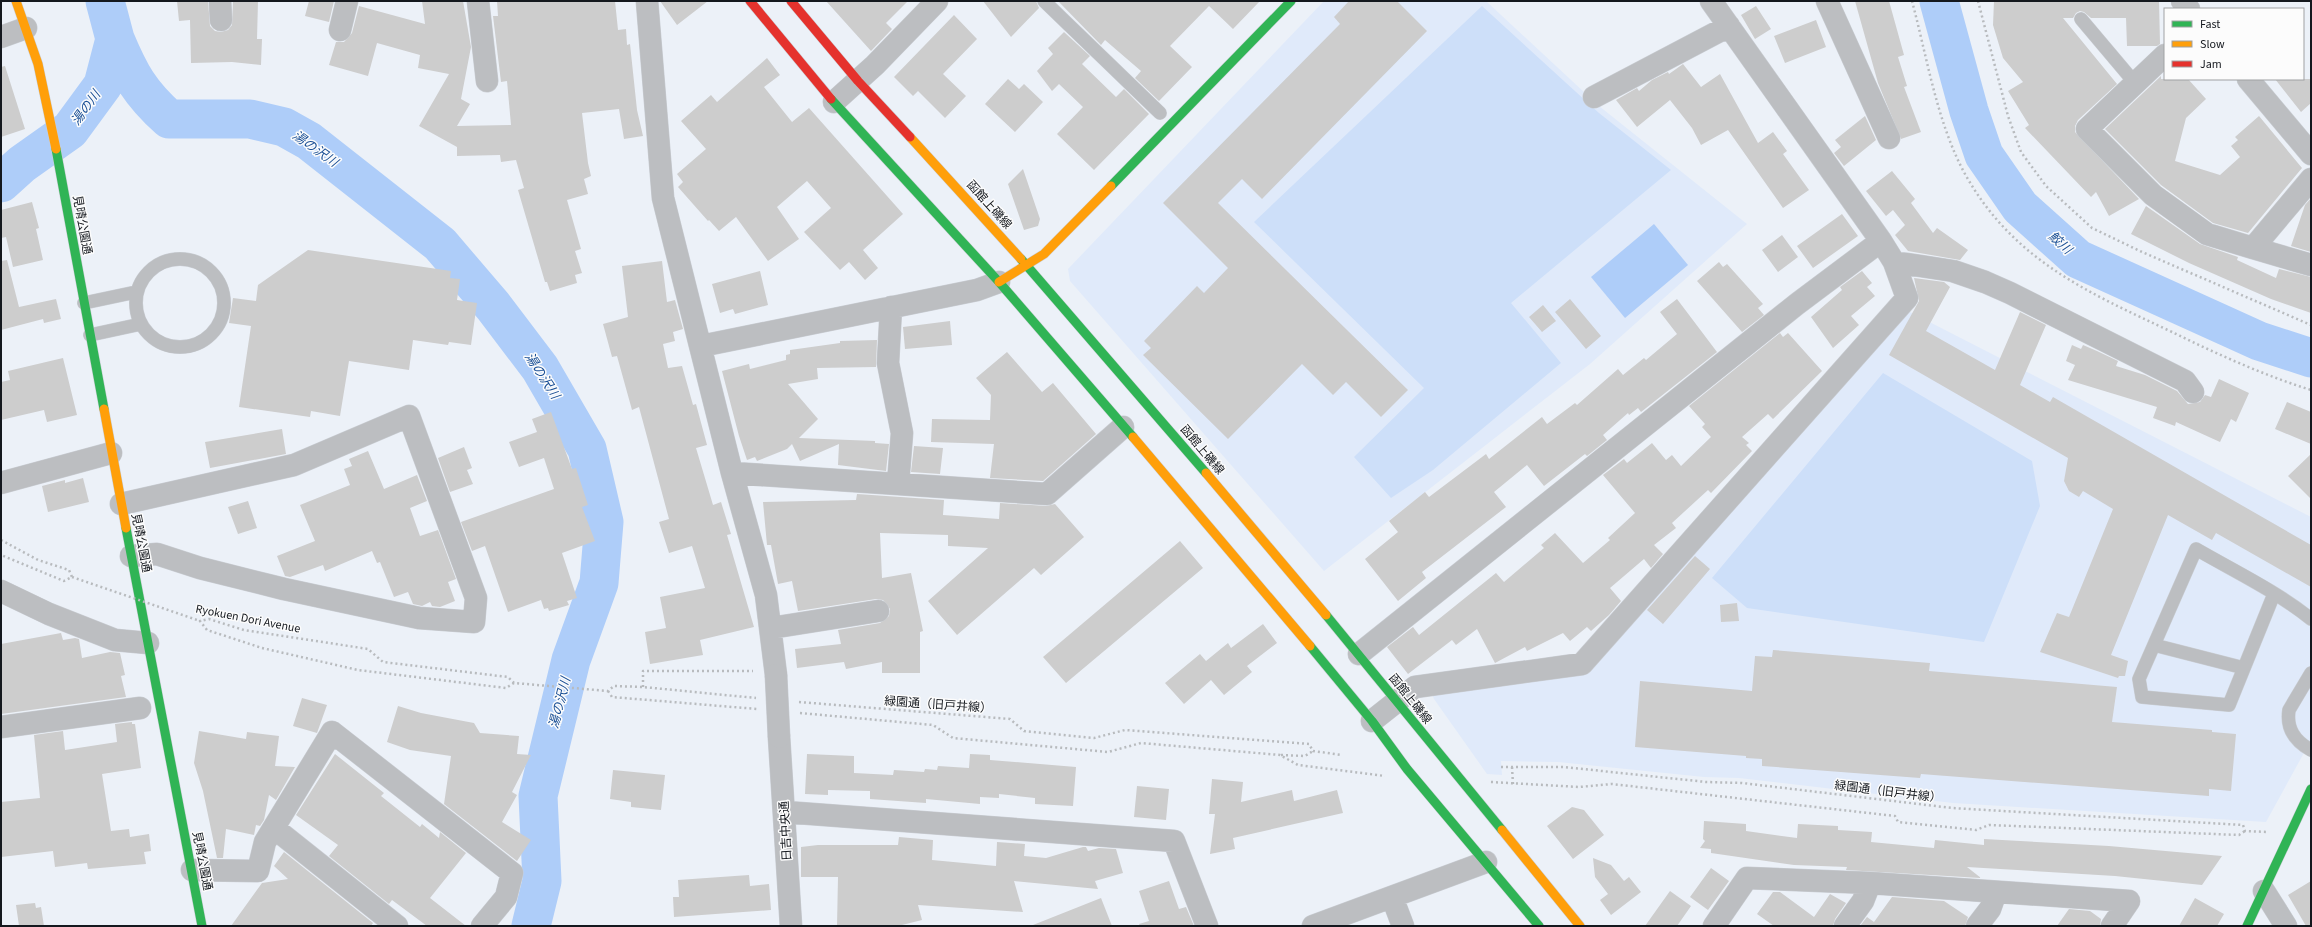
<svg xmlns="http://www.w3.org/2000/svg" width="2312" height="927" viewBox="0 0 2312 927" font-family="'Source Sans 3','Noto Sans JP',sans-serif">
<rect width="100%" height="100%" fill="#ecf1f8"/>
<path fill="#e0eafa" d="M1324,1H1486L1599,106L1747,224L1590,364L1324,571L1070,281L1068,269Z
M1906,310L2311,517V740L2266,822L1953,803L1739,778L1704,777L1558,762L1501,761L1502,775L1487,774L1434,699L1431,691L1584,670Z"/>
<path fill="#cddff9" d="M1482,6L1599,113L1671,170L1511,303L1561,363L1433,470L1391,498L1354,457L1424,388L1254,222Z
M1883,373L2032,461L2040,506L1984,642L1747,608L1712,578Z"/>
<path fill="#aecdf9" d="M1654,224L1688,265L1625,318L1591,277Z"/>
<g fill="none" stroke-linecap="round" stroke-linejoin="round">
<path stroke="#aecdf9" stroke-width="39" d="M1939,1L1969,111L1984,155L2020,207L2078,259L2259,341L2311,358
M115,39C130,75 140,93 169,119H250L284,127L309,141L440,244L493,306L540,368L587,449L604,522L599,583L571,660L538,796L542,881L531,926
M1,183L22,164L70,130L103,85L115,39L105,1"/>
</g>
<path fill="#cdcdcd" d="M177,1H208L210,26L215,31L221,32L228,30L232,25L233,1H258L257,39H262L261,65L232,62L191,63L190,20L179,21Z
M309,1H334L329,22L305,16Z
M422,1H463L471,47L461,99L470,104L457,126L511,125L507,81L501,82L493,16H498L497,1H615L618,30L626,29L627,45L630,44L637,110L643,136L624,139L619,109L582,113L588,163L591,176L584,179L588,194L567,200L581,249L575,251L582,273L575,275L577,283L550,291L547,282H545L518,190L524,188L516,160L501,162L500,155L457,156V147L419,126L449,74L418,68L420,55L377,43L368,76L329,65L336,42H344L352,33L359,6L425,24Z
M660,1H708L677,25Z
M826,1H908L886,23L892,29L871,51Z
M983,1H1036L1039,8L1011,37Z
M1058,1H1260L1233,29L1209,6L1170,46L1192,67L1159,101L1135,78L1141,71L1105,40L1101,45Z
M1349,1H1397L1427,31L1262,199L1242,179L1218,203L1408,390L1381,417L1346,382L1333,395L1302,364L1228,439L1143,355L1151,348L1144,341L1197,286L1204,293L1228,268L1163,203L1340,24L1334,17Z
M1855,1H1889L1904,55L1898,57L1907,86L1904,87L1921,132L1901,139L1878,83Z
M1994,1H2159L2160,44L2157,46H2127L2126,18H2091L2084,12L2080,11L2076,13L2073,18H2063L2117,84L2078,120L2075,126V132L2139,199L2109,216L2096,192L2091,197L2025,128L2029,125L2008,91L2023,82L2003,58L1993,25Z
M1756,6L1771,29L1755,39L1741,15Z
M954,15L977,39L943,74L966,96L945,118L918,91L913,96L894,77Z
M1816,20L1826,47L1785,63L1774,36Z
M1064,32L1090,56L1082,64L1116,97L1124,89L1149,114L1094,170L1057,134L1083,107L1059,84L1052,91L1037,71L1053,54L1048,48Z
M767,58L780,75L764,87L792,122L809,108L903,214L863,250L878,268L865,280L849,262L840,270L804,232L831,208L807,181L777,207L799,239L768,261L736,217L719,231L709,220L708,221L678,187L683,182L677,174L706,149L681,121L711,95L717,102Z
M1683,64L1701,87L1720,74L1758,143L1773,132L1787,151L1783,154L1809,190L1783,208L1728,130L1701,145L1692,128L1670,100L1637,127L1616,100L1637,88L1639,91L1652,80L1668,72L1669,74Z
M5,66L25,129L1,137V67Z
M2161,76V79H2188L2206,99L2186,118L2175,161L2220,175L2240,157L2231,146L2238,140L2235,137L2259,116L2302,168L2248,233L2213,223L2161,185L2105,129Z
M1008,79L1019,89L1024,84L1043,102L1015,132L985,104Z
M2275,79H2311V103L2301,112Z
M1865,116L1876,140L1844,166L1834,153L1841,147L1835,140Z
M1023,169L1040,219L1038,226L1024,230L1008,184Z
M1892,171L1915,199L1911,203L1933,233L1937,228L1968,250L1960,260L1908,251L1895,235L1905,225L1893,210L1886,216L1866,191Z
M2311,198V252L2291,246L2305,205Z
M32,202L39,228L36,229L43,260L13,267L6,237L1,238V210Z
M2146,206L2200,244L2238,257L2237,260L2276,278L2279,269L2311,277V313L2271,299L2189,263L2131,234Z
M1842,214L1858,236L1813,268L1797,246Z
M1782,235L1798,257L1778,272L1762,250Z
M308,250L451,271L450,278L460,279L457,300L477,303L471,345L449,342L448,345L413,340L409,370L349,361L340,416L311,411L310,417L239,407L251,326L229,323L233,298L256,301L258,285Z
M7,260L19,307L56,299L61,319L44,323L43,319L1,330V261Z
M662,261L667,302L675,300L683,329L673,332L675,341L663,344L668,368L682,366L693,405L696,404L707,445L696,448L713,505L721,502L731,534L727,535L754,627L700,640L703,655L650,664L645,632L666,628L660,597L705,588L692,546L669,553L659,522L669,519L639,407L632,410L617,356L612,357L603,324L628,317L622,266Z
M1719,262L1723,267L1727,264L1763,304L1758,308L1764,315L1742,332L1697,281Z
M760,271L768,305L735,314L733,309L720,313L712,284Z
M1862,271L1872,283L1867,287L1875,296L1851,316L1859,325L1833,348L1811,317L1842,290L1840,287Z
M1914,278L1944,282L1950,287L1926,331L1995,370L2020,312L2046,325L2020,385L2050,402L2053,397L2311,545V587L2216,533L2212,540L2168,515L2111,655L2128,661L2125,676H2119L2118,678L2040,652L2057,613L2069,617L2113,509L2083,491L2079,497L2069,491L2064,481L2068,458L1889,355L1919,301Z
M1570,299L1601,336L1586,349L1555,312Z
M1677,299L1717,352L1641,412L1638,408L1629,415L1628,413L1603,435L1607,440L1587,456L1585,454L1544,486L1527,465L1494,492L1506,507L1422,572L1426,578L1398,601L1365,559L1398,532L1389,521L1425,492L1429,497L1486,454L1489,459L1542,417L1547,424L1575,403L1577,405L1618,369L1623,375L1644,358L1646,360L1677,334L1660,312Z
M1543,305L1556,321L1542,332L1529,317Z
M950,321L952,345L905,349L903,327Z
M1780,333L1783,337L1788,333L1822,371L1773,419L1768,414L1742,437L1749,443L1746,445L1752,451L1711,493L1708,490L1672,523L1676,528L1654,545L1663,554L1651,568L1644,559L1610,588L1621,601L1609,615L1591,631L1587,627L1570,641L1563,633L1527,651L1525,647L1495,663L1477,629L1456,645L1452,640L1408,674L1387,647L1413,627L1419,635L1496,573L1504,582L1544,548L1541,545L1555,533L1583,563L1610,540L1608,538L1635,513L1603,475L1624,459L1627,463L1652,443L1666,460L1672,455L1681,466L1711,437L1702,427L1705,424L1689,406Z
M877,340L876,367L817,368L818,379L788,384L818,419L799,438L875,441V443L889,444L886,471L838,465L839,444L800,461L792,444L787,449L757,461L755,457L747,460L739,436L722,371L749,364L750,369L786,360V355L790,354V350L840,343V341Z
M2072,345L2081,349L2083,345L2097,351L2118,361L2116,366L2145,375L2177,391L2188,404L2200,402L2205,395L2211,397L2219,379L2249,393L2236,422L2231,419L2220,442L2176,422L2175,426L2153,418L2157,407L2068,380L2075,365L2066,361Z
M1007,352L1042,392L1053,383L1096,434L1043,481L990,478L994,444L931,442L932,419L990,420L991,395L976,378Z
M63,358L77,415L47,422L44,410L1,420V382L10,380L8,371Z
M2287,402L2311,412V444L2275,429Z
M551,412L572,469L576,468L588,505L582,507L595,541L562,553L577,598L567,601L569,605L549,611L548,608L544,609L541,600L508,612L485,546L472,551L461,522L554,489L544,458L519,467L509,442L537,432L532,419Z
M282,429L286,454L210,468L205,442Z
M914,446L943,448L940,474L911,472Z
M464,447L472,468L467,470L473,484L450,492L438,458Z
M368,451L384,489L417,475L427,501L410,508L420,536L438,530L456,579L448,582L455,601L440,607L432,606L430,602L422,606L413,604L408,592L394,597L380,562L377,563L372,551L325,571L323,565L290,577L285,576L277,556L315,541L300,505L350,485L344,469L352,466L349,459Z
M2311,454V499L2288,476Z
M83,478L89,502L48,512L42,486L65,480V483Z
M857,494L944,500L943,515L999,519L1000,503L1046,506L1055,504L1084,537L1041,575L1034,568L957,635L928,601L988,548L948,546V535L880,533L882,578L911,573L923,631L920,632V673H882V662L846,669L844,662L797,668L795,649L841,644L838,630L880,623L889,616L890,609L883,600L876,599L798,611L792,581L778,584L771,545H767L763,502L856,500Z
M248,501L257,528L238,534L228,507Z
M1180,541L1203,568L1066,683L1043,657Z
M1695,556L1710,569L1663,624L1647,610Z
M1737,603L1739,621L1721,622L1720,605Z
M1263,624L1277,643L1247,666L1252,672L1224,695L1211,680L1184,704L1165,683L1200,654L1206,661L1228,643L1231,648Z
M61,633L63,640L75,638L79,639L82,658L110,652L120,653L125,675L121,676L126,697L1,714V644Z
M1773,650L1930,663L1929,671L2117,687L2112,722L2212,730V732L2236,734L2231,791L2209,789V796L1921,774L1920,778L1762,766V759L1746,758V756L1635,747L1640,681L1752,691L1755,656L1772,657Z
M302,698L327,705L317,733L293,726Z
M398,706L421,713L474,723L480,733L519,736L517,754L531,755L512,792L517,795L502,822L531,840L517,861L444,804L451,756L410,750L387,742Z
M132,722V724H135L141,768L102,774L111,831L129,829L130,837L149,834L151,851L144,852L146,864L88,869L87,863L55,867L53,851L1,857V802L40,798L34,735L63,731L65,750L117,742L115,724Z
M199,731L246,739L247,732L279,736L275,766L295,767L276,800L269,795L264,820L260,826L256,825L254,835L226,829L223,858H217L203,791L194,763Z
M335,754L384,793L381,796L420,827L422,824L439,838L440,832L466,853L430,898L466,926H427L392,900L389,904L329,856L338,845L296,815Z
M807,754L854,756V773L893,775L894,770L924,772L925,769L937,770L938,766L969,768L970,754L990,755V760L1076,767L1073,806L1035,804V798L999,794V798L980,797V804L926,799V803L870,799V791L828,790V795L805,794Z
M613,770L665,775L661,810L631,807V802L610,799Z
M1212,779L1243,782L1241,802L1292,790L1294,801L1337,790L1343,813L1233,838L1235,849L1210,854L1215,814H1209Z
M1137,786L1169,789L1166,820L1134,817Z
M1572,807L1584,810L1604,835L1573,859L1547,826Z
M1704,821L1746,824V831L1797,838L1798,824L1838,826V830L1872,832L1871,842L1934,848L1935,840L1984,845V839L2109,846L2222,856L2202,885L2115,876L1967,867L1981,878L1846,870L1847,867L1794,865L1711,853V849L1700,848L1705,841L1703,839Z
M899,837L933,840L932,860L996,866L997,842L1025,844L1024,856L1046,858L1083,847H1086L1088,851L1099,848L1116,849L1123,873L1095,881L1098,889L1014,881L1023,912L918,905L922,920L898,926H837L838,877H801V847L818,845H898Z
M284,852L373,923L371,926H231L262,883L288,879L274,866Z
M1593,858L1611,865L1624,881L1629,877L1641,892L1611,915L1600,900L1608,894L1595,877Z
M1711,868L1729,881L1708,910L1690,897Z
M749,875L750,886L769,884L771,910L674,917L673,897H679L678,880Z
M1169,881L1179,909L1186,907L1194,926H1140L1139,924L1149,921L1139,891Z
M2311,881V926H2306L2288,895Z
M1670,891L1691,906L1677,926H1645Z
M1773,892H1780L1814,917L1830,894L1846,903L1835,919L1833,926H1774L1757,914Z
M1892,897L1944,901L1968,917L1965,926H1860L1867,917L1874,922Z
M1101,898L1112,926H1034L1033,925Z
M2195,898L2224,914L2217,926H2179Z
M35,903L36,908L41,907L44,926H19L16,905Z
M2069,909L2090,911L2101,919L2100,926H2057Z"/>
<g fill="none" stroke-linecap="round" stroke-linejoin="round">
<defs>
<path id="lane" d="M1044,1L1160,113
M2081,19L2135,83
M136 303a44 44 0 1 1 88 0a44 44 0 1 1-88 0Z
M84,303L136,292
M90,335L141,324
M2274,594L2229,705L2142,697L2139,679L2196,549C2234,571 2276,591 2311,619
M2154,645L2244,668
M2311,673L2289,710C2286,729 2295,741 2311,750"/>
<path id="street" d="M220,1L221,20
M478,1L487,81
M647,1L663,198L732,473L766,595L776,675
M1827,1L1889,138
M2182,1L2189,9
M340,30L347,1
M1,37L26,28
M2165,55L2087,129L2153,195L2207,234L2253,248L2311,179
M2248,79L2311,154
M1594,97L1729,26
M834,102L875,65L937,1
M2253,248L2311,265
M1894,262L1953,271L1985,282L2010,293L2185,381L2193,392
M891,307L888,363L902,433L898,484
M701,346L977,290L999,282
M732,473L1047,494L1123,427
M1,483L111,453
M121,504L294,465L409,416L476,598L474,622L419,618L284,589L200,568L157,554L131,556
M1,591L49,614L115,640L148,643
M771,628L878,611
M1359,654L1797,304L1881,241L1711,1
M1372,721L1415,687L1582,664L1907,298L1894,262L1881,241
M1,727L140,708
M779,737L791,926
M785,812L1174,841L1207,926
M274,828L397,926
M192,870L258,871L265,842L332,732L512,873L506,897L482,926
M2264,891L2286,926
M1392,897L1403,926
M1313,926L1486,862
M1714,926L1747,878L1870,883L2129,901L2112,926
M1845,926L1863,901L1870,883
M1977,926L1990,909L1996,892"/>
<path id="fast" d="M831,99L999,282L1133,437
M56,149L104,409
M1111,186L1291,1
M1021,259L1206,473
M126,528L202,926
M1326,615L1502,830
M1310,646L1372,721L1407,769L1539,926
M2247,926L2311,789"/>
<path id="slow" d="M16,1L38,64L56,149
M910,137L1021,259
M999,282L1044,254L1111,186
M104,409L126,528
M1133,437L1310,646
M1206,473L1326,615
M1502,830L1580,926"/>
<path id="jam" d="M750,1L831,99
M791,1L858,81L910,137"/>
</defs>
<use href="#lane" stroke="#caced4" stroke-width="14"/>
<use href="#street" stroke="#caced4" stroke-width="23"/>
<use href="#fast" stroke="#caced4" stroke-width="10"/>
<use href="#slow" stroke="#caced4" stroke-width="10"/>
<use href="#jam" stroke="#caced4" stroke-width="10"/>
<path stroke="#b8bbbe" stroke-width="2.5" stroke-dasharray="2 3" stroke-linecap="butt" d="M1912,1C1927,57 1937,123 1965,174C2013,260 2087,292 2172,332C2217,354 2263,375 2311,390
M1978,1L2008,116L2021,152L2046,186L2092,228L2142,252L2311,325
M1,540L38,560L69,570L72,577L64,581L1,555
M514,683L506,688L358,670L262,648L207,630L200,621L209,619L244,630L368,649L383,662L508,677L514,683L608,691L614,686L643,687L756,698
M643,687V671H753
M608,691L612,697L757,709
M799,702L1010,719L1024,731L1094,738L1125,730L1309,744L1313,751L1342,755
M800,713L933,725L953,738L1108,752L1141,743L1280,755L1298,765L1385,776
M1281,755L1305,756L1313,751
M1501,767H1564L1706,782L1742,783L1952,808L2243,825L2245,831L2268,832
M1512,767L1513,784
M1491,782L1579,787L1612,784L1895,816L1898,822L1976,830L1989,825L2239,835L2245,831"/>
<use href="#lane" stroke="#bcbec1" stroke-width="13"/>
<use href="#street" stroke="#bcbec1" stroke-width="22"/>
<use href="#fast" stroke="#30b455" stroke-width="9"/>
<use href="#slow" stroke="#ff9f0a" stroke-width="9"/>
<use href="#jam" stroke="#e5322d" stroke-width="9"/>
<defs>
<path id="street-bridge" d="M776,675L779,737"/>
</defs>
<use href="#street-bridge" stroke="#caced4" stroke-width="23" stroke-linecap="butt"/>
<path stroke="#b8bbbe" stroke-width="2.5" stroke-dasharray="2 3" stroke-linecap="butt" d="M72,577L200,621"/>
<use href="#street-bridge" stroke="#bcbec1" stroke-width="22"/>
</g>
<g text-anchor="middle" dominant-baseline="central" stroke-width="3" stroke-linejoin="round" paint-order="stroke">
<g font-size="12" fill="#14181e" stroke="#fcfcfc">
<text transform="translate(989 205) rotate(48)">函館上磯線</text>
<text transform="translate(82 225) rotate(80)">見晴公園通</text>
<text transform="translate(1202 450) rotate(50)">函館上磯線</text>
<text transform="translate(141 543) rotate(79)">見晴公園通</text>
<text transform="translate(248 619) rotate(11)">Ryokuen Dori Avenue</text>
<text transform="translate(1410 699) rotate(51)">函館上磯線</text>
<text transform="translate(938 705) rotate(4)">緑園通（旧戸井線）</text>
<text transform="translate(1888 792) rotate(7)">緑園通（旧戸井線）</text>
<text transform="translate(786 831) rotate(-93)">日吉中央通</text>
<text transform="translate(202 861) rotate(79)">見晴公園通</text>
</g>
<g font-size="13" font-style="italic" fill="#1b5096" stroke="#fcfcfc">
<text transform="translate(86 108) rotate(-54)">湯の川</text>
<text transform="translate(315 149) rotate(35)">湯の沢川</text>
<text transform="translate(2060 243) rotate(42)">鮫川</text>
<text transform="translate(542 376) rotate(57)">湯の沢川</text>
<text transform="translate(560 703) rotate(-76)">湯の沢川</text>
</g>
</g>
<rect width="2312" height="927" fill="none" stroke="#14181e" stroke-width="4"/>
<rect x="2164" y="8" width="140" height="72" fill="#fcfcfc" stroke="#9fa1a3"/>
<rect x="2172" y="21" width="20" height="6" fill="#30b455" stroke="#9fa1a3"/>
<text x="2200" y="28" font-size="12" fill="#14181e">Fast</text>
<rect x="2172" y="41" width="20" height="6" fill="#ff9f0a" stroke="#9fa1a3"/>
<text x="2200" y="48" font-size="12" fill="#14181e">Slow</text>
<rect x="2172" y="61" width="20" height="6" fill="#e5322d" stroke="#9fa1a3"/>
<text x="2200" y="68" font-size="12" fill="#14181e">Jam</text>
</svg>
